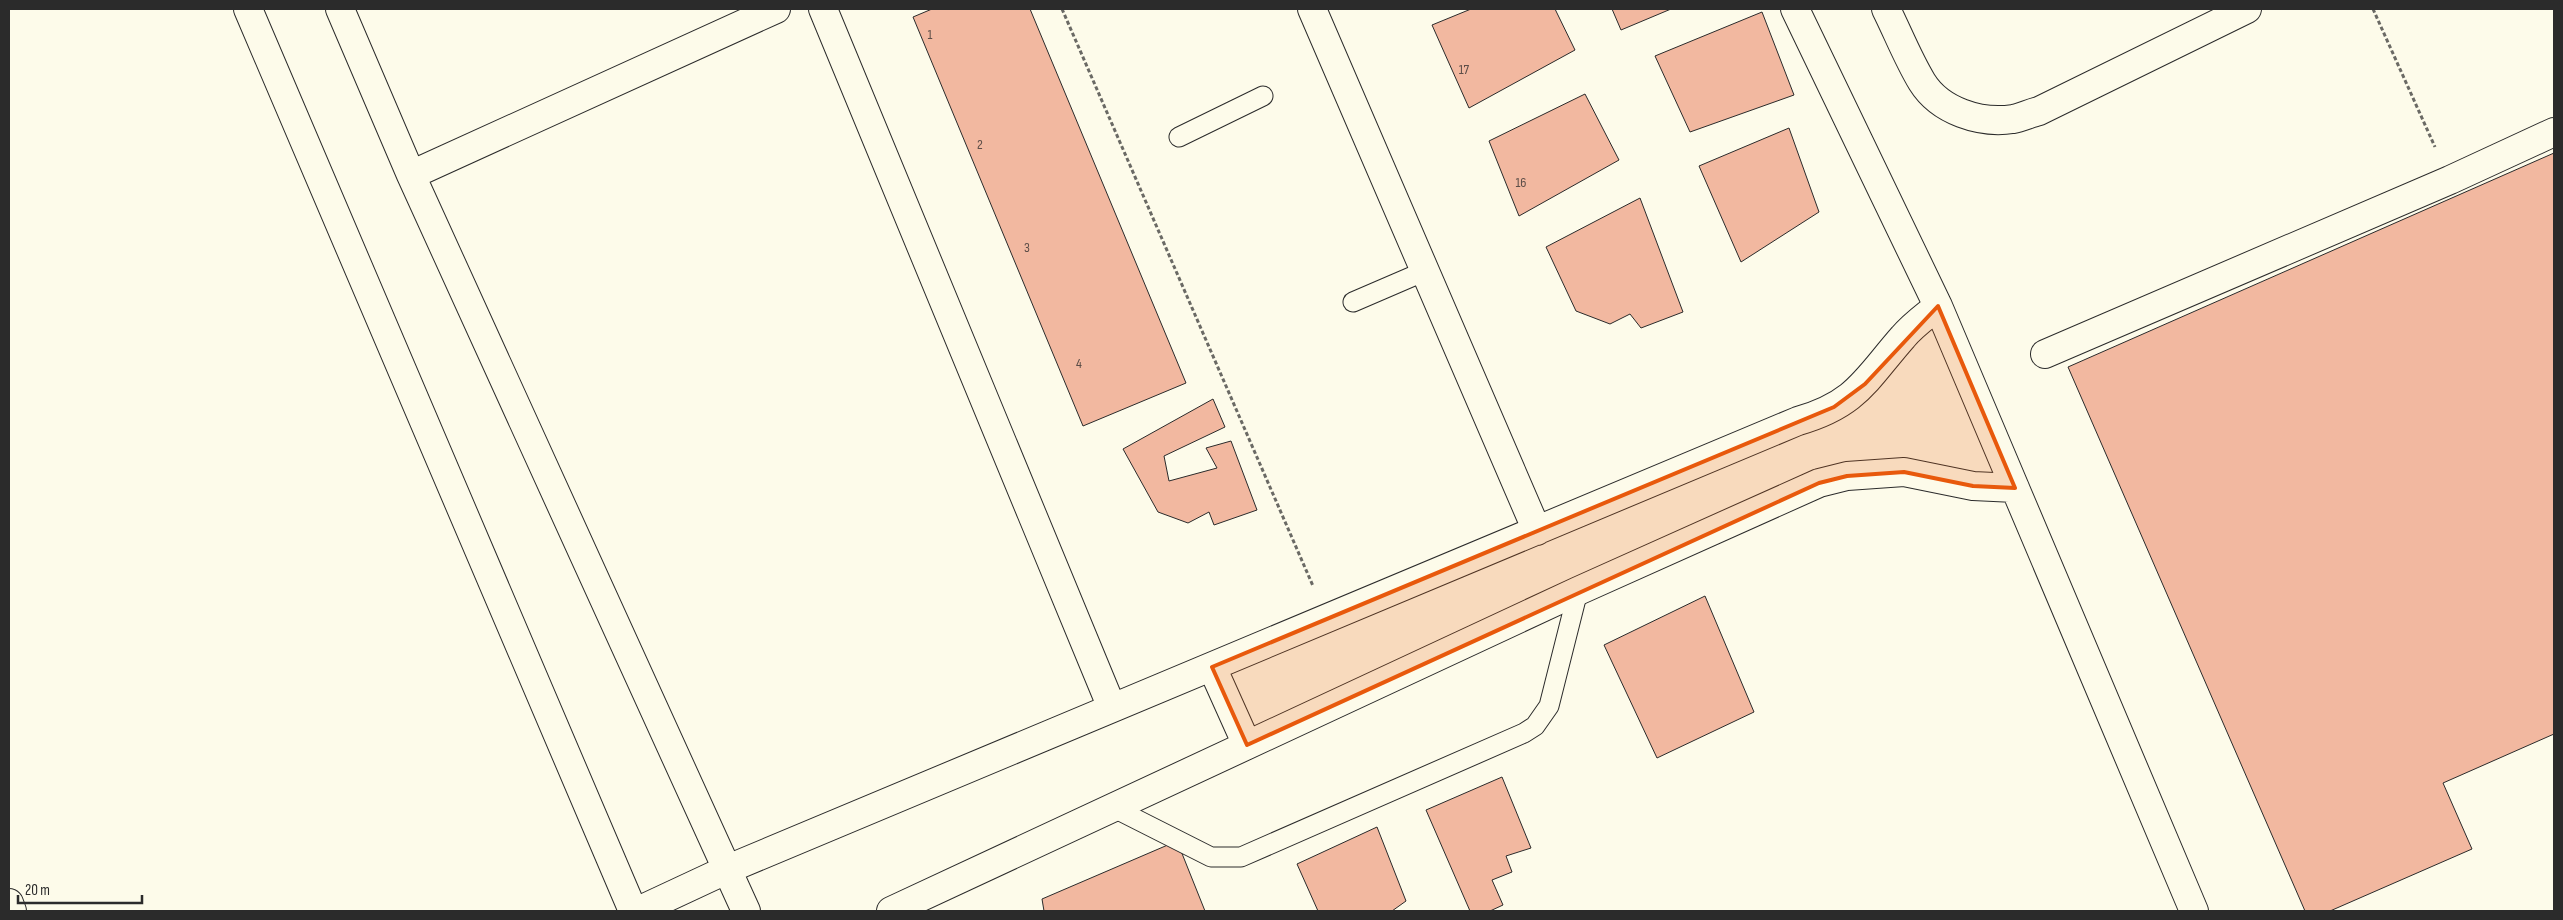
<svg xmlns="http://www.w3.org/2000/svg" width="2563" height="920" viewBox="0 0 2563 920" font-family="'Sofia Sans Condensed',sans-serif">
<rect width="100%" height="100%" fill="#fdfbea"/>
<path fill="#f2b8a0" stroke="#2b2b2b" d="M932,9H1030L1186,383L1083,426L913,17Z
M1471,9H1555L1575,50L1469,108L1432,25Z
M1612,9H1671L1621,30Z
M1762,12L1794,95L1690,132L1655,56Z
M1585,94L1619,160L1519,216L1489,141Z
M1789,128L1819,212L1741,262L1699,166Z
M2554,153V734L2443,783L2472,849L2330,911H2305L2068,367Z
M1640,198L1683,312L1641,328L1630,314L1610,324L1576,311L1546,247Z
M1213,399L1225,427L1164,456L1169,481L1217,468L1206,448L1231,441L1257,510L1214,525L1209,512L1188,523L1158,512L1123,449Z
M1705,596L1754,712L1657,758L1604,645Z
M1502,777L1531,848L1506,856L1512,872L1492,880L1503,905L1490,911H1470L1426,810Z
M1377,827L1406,901L1392,911H1318L1297,864Z
M1177,841L1205,911H1044L1042,899Z"/>
<g fill="none" stroke-linecap="round" stroke-linejoin="round">
<defs>
<path id="service" d="M1179,137L1263,96
M1353,302L1425,271
M1114,808L1211,857H1241L1524,733L1535,726L1549,706L1578,591"/>
<path id="minor" d="M248,9L633,911
M340,9L411,175L746,911
M823,9L1112,708
M1312,9L1537,531
M1795,9L1938,306L2194,911
M1886,9C1898,33 1908,59 1922,82C1940,111 1980,124 2013,119C2021,118 2030,113 2039,111L2247,9
M411,175L776,9
M2045,354L2450,180L2554,132
M1212,667L1247,745
M9,903L12,911
M638,911L728,869L1798,421C1857,404 1866,379 1903,337C1913,325 1926,316 1938,306
M891,911L1578,591L1819,483L1847,476L1904,472L1973,486L2015,488"/>
</defs>
<use href="#service" stroke="#2b2b2b" stroke-width="21"/>
<use href="#minor" stroke="#2b2b2b" stroke-width="30"/>
<path stroke="#6a6964" stroke-width="3" stroke-dasharray="4 2.5" stroke-linecap="butt" d="M1062,9L1313,586
M2373,9L2435,147"/>
<use href="#service" stroke="#fdfbea" stroke-width="19"/>
<use href="#minor" stroke="#fdfbea" stroke-width="28"/>
</g>
<path fill="#e8590c" fill-opacity="0.2" stroke="#e8590c" stroke-width="4" stroke-linejoin="round" d="M1938,306L2015,488L1973,486L1904,472L1847,476L1819,483L1247,745L1212,667L1834,407L1865,384Z"/>
<g text-anchor="middle" dominant-baseline="central" stroke-width="4" stroke-linejoin="round" paint-order="stroke">
<g font-size="14" fill="#5d4e48">
<text x="930" y="34">1</text>
<text x="1464" y="69">17</text>
<text x="980" y="144">2</text>
<text x="1521" y="182">16</text>
<text x="1027" y="247">3</text>
<text x="1079" y="363">4</text>
</g>
</g>
<rect width="2563" height="920" fill="none" stroke="#2b2b2b" stroke-width="20"/>
<path d="M18 895v8h124v-8" fill="none" stroke="#2b2b2b" stroke-width="2.5"/>
<text x="25" y="895" font-size="15" fill="#2b2b2b" stroke="#fdfbea" stroke-width="4" paint-order="stroke">20 m</text>
</svg>
